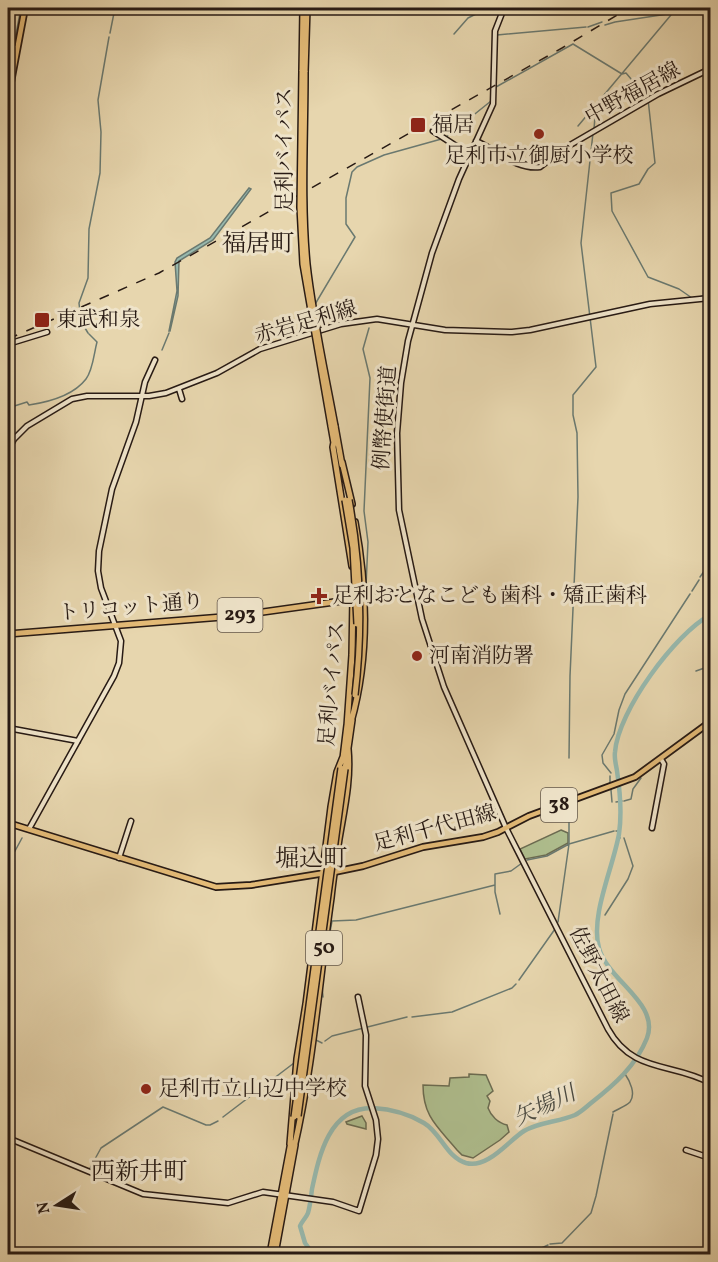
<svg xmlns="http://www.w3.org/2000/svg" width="718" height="1262" viewBox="0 0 718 1262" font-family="Vollkorn,'Noto Serif JP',serif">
<rect width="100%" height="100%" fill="#e7d6ae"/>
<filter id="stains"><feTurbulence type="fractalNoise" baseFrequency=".00333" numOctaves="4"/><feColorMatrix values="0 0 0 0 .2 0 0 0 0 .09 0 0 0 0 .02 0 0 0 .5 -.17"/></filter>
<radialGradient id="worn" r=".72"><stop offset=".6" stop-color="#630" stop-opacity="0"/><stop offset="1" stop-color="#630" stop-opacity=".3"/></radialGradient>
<path fill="#afbf8f" stroke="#6b6c52" stroke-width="1.5" d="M561,830L568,833V843L546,855L525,859L520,849Z
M469,1074L486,1075L493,1091L487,1096L490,1101L488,1108C491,1116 498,1123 507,1125L509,1132L500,1140L473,1158L462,1155L457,1150C438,1127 423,1117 423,1085L449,1086L450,1078L469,1077Z
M362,1116L366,1123V1129L347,1124L346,1122Z"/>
<path fill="#97b9ae" stroke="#6a7970" stroke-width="1.5" d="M249,188L251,189L213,240L179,261L178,296L170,331H169L177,291L175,262L177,258L210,238Z"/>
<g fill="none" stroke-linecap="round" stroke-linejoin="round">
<path stroke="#6a7970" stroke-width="1.5" d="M669,13L679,8
M605,25L615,22L707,8
M588,27L602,22
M110,33L115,8
M454,34L468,18L488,8
M497,35L586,27
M14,44L21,8
M8,78L12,53
M496,87L573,44L622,74L626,73L648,99L655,163L648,169L639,184L611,193L612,211L648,277L679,289L692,298L710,295
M578,126L671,15
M594,129L596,104
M314,306L355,237L346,224V198L352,172L357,167L384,155L445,138L491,101
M88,333L82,323L83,316L80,312L79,303L88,278L89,229L100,173L101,132L98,100L109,37
M296,337L309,315
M162,350L169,333
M8,408L27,402L29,405C49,402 73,396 86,379C93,370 94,353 97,342L89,334
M700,577L710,563
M366,586L368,542L364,511L370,378L363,349L369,328
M692,591L699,580
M696,671L710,666
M569,758L570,676L578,497L577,433L573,415V395L596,367L581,243L593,133
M611,773L603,763L602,755L614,734L619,710L625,694L690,594
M610,783V776
M611,790L612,802
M624,801L631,799L633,789L641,778
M616,802L622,801
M616,831H619
M618,837L620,838
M527,860L547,856L569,844L614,831
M8,864L22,838
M500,914L495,892V874L511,871L522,863
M605,915L628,879L633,866L624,838
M558,922L569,844V805
M328,943L332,921L356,920L495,885
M519,980L555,929
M322,986L323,997
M412,1017L452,1012L512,988L516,984
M314,1039L322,1043
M325,1041L332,1036L407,1017
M613,1112C618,1109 626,1106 630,1102C636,1094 630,1081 625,1074
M223,1117L294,1063
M89,1170L101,1148L163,1107L206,1125H210L218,1121
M550,1244L562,1243L591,1213L596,1196L613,1114
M529,1254L548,1245"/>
<path stroke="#97b9ae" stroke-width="4.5" d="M313,1254L305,1243L300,1226C302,1221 306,1218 308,1213C310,1206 311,1197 312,1189C319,1156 329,1107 373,1108C390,1109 409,1114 424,1123C441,1133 446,1157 466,1163C488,1169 508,1141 524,1131C539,1122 559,1122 575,1115C581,1112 585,1108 591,1103C614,1085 636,1066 647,1038C660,1003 608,981 599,948C590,916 613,868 619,834C622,814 620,791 617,771C616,764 614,759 615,752C618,711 675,634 710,615"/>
<defs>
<path id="secondary" d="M504,8L495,31L493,104L459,179L432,253L408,341L401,383L397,433L399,510L422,619L444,687L506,828L608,1029C633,1074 672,1062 710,1083
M8,47L17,48
M433,131L470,155
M476,141C497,150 516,170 540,167L565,148L658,94L710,69
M8,344L47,332
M179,389L182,399
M8,450L14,439L27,426L72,399L87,396H149L166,393L217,373L260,349L341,324L377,319L445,330L512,332L530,330L650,304L710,298
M364,598L415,590
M8,642L9,634
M8,728L78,741
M652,828L664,764L661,759
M29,829L114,676L119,663L121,641L101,588L98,571L99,551L112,489L136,422L145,382L155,360
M119,858L131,821
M8,1138L143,1194L228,1203L263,1192L333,1202L359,1211L376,1155L378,1139L376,1120L365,1086L366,1035L358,997
M686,1150L710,1158"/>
<path id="primary" d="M8,98L25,8
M8,823L216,887L251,885L325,873
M334,872L363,866L423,847L483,837L498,832L529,816L635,777L710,722"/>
<path id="highway" d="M302,71L303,8
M305,72L307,8
M331,426L334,443
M335,426L342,465
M334,442L333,447L352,566
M342,462L352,504
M8,634L235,616L363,598
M351,722C369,658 367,587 355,522
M347,726L352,655L353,596
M343,758L347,725
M345,769L352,720
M290,1144L297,1059L306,1004L331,807L337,772L343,757
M294,1148C313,1066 319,982 331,898C333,879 336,859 339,839C344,809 351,780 348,749
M270,1254L291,1142
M275,1254L295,1145"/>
</defs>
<use href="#secondary" stroke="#271a14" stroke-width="7"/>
<use href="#primary" stroke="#271a14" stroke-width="8"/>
<use href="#highway" stroke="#271a14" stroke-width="8"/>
<use href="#secondary" stroke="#efe4ca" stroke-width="4"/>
<use href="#primary" stroke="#e4bb77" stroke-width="4.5"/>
<use href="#highway" stroke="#e4bb77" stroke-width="5"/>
<path stroke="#271a14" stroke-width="1.5" stroke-dasharray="10 10" stroke-linecap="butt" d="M8,339L159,273L562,48L629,8"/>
<defs>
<path id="highway-bridge" d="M302,71L300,207L303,264L331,426
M305,72C305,136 301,200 307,264C313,318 325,372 335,426
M345,500L353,548L357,624
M349,500C361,565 363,629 355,695
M298,1116L345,769
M294,1117L341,768"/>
</defs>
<use href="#highway-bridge" stroke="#271a14" stroke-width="8" stroke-linecap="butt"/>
<use href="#highway-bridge" stroke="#e4bb77" stroke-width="5"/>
</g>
<g fill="#8f2418" stroke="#efe4ca" stroke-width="2">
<rect x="410" y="117" width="16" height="16" rx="3"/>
<circle cx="539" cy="134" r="6"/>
<rect x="34" y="312" width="16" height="16" rx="3"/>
<path d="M316 587h6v6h6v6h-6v6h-6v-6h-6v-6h6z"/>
<circle cx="417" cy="656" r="6"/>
<circle cx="146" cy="1089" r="6"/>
</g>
<g text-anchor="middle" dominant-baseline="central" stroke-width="6" stroke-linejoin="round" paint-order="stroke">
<g fill="#efe4ca" stroke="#63574b" stroke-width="1.5">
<rect x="217.5" y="598" width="45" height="34" rx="4.5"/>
<rect x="541" y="788" width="36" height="34" rx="4.5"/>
<rect x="306" y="931" width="36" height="34" rx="4.5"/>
</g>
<g font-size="20" font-weight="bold" fill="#271a14">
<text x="240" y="615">293</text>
<text x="559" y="805">38</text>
<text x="324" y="948">50</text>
</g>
<g font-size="21" fill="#271a14" stroke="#efe4ca">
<text transform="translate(633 94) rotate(-29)">中野福居線</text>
<text transform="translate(285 150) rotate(-90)">足利バイパス</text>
<text transform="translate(306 323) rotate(-16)">赤岩足利線</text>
<text transform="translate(386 418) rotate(-86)">例幣使街道</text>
<text transform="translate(131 608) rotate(-5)">トリコット通り</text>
<text transform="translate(333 684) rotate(-85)">足利バイパス</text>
<text transform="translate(435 829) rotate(-15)">足利千代田線</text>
<text transform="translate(598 975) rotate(63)">佐野太田線</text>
</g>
<g font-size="21" fill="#271a14" stroke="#efe4ca" text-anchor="start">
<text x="432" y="125">福居</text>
<text x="539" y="156" text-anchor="middle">足利市立御厨小学校</text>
<text x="56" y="320">東武和泉</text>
<text x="332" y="596">足利おとなこども歯科・矯正歯科</text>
<text x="429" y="656">河南消防署</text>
<text x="158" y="1089">足利市立山辺中学校</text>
</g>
<g font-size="22" font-style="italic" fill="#494a42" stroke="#efe4ca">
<text transform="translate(545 1107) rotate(-25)">矢場川</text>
</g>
<g font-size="24" fill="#271a14" stroke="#efe4ca">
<text x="258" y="245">福居町</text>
<text x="311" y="860">堀込町</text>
<text x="139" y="1173">西新井町</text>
</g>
</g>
<rect width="718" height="1262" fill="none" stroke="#e7d6ae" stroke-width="30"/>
<rect x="9" y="9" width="700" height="1244" fill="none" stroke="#271a14" stroke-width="3"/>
<rect x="15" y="15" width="688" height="1232" fill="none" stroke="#271a14" stroke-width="1.5"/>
<g transform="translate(57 1205) rotate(258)" stroke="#efe4ca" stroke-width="4.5" paint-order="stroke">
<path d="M0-4.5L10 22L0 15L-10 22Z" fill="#271a14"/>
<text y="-9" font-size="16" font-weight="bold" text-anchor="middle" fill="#271a14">N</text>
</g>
<rect width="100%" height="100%" filter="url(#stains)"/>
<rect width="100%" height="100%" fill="url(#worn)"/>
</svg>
